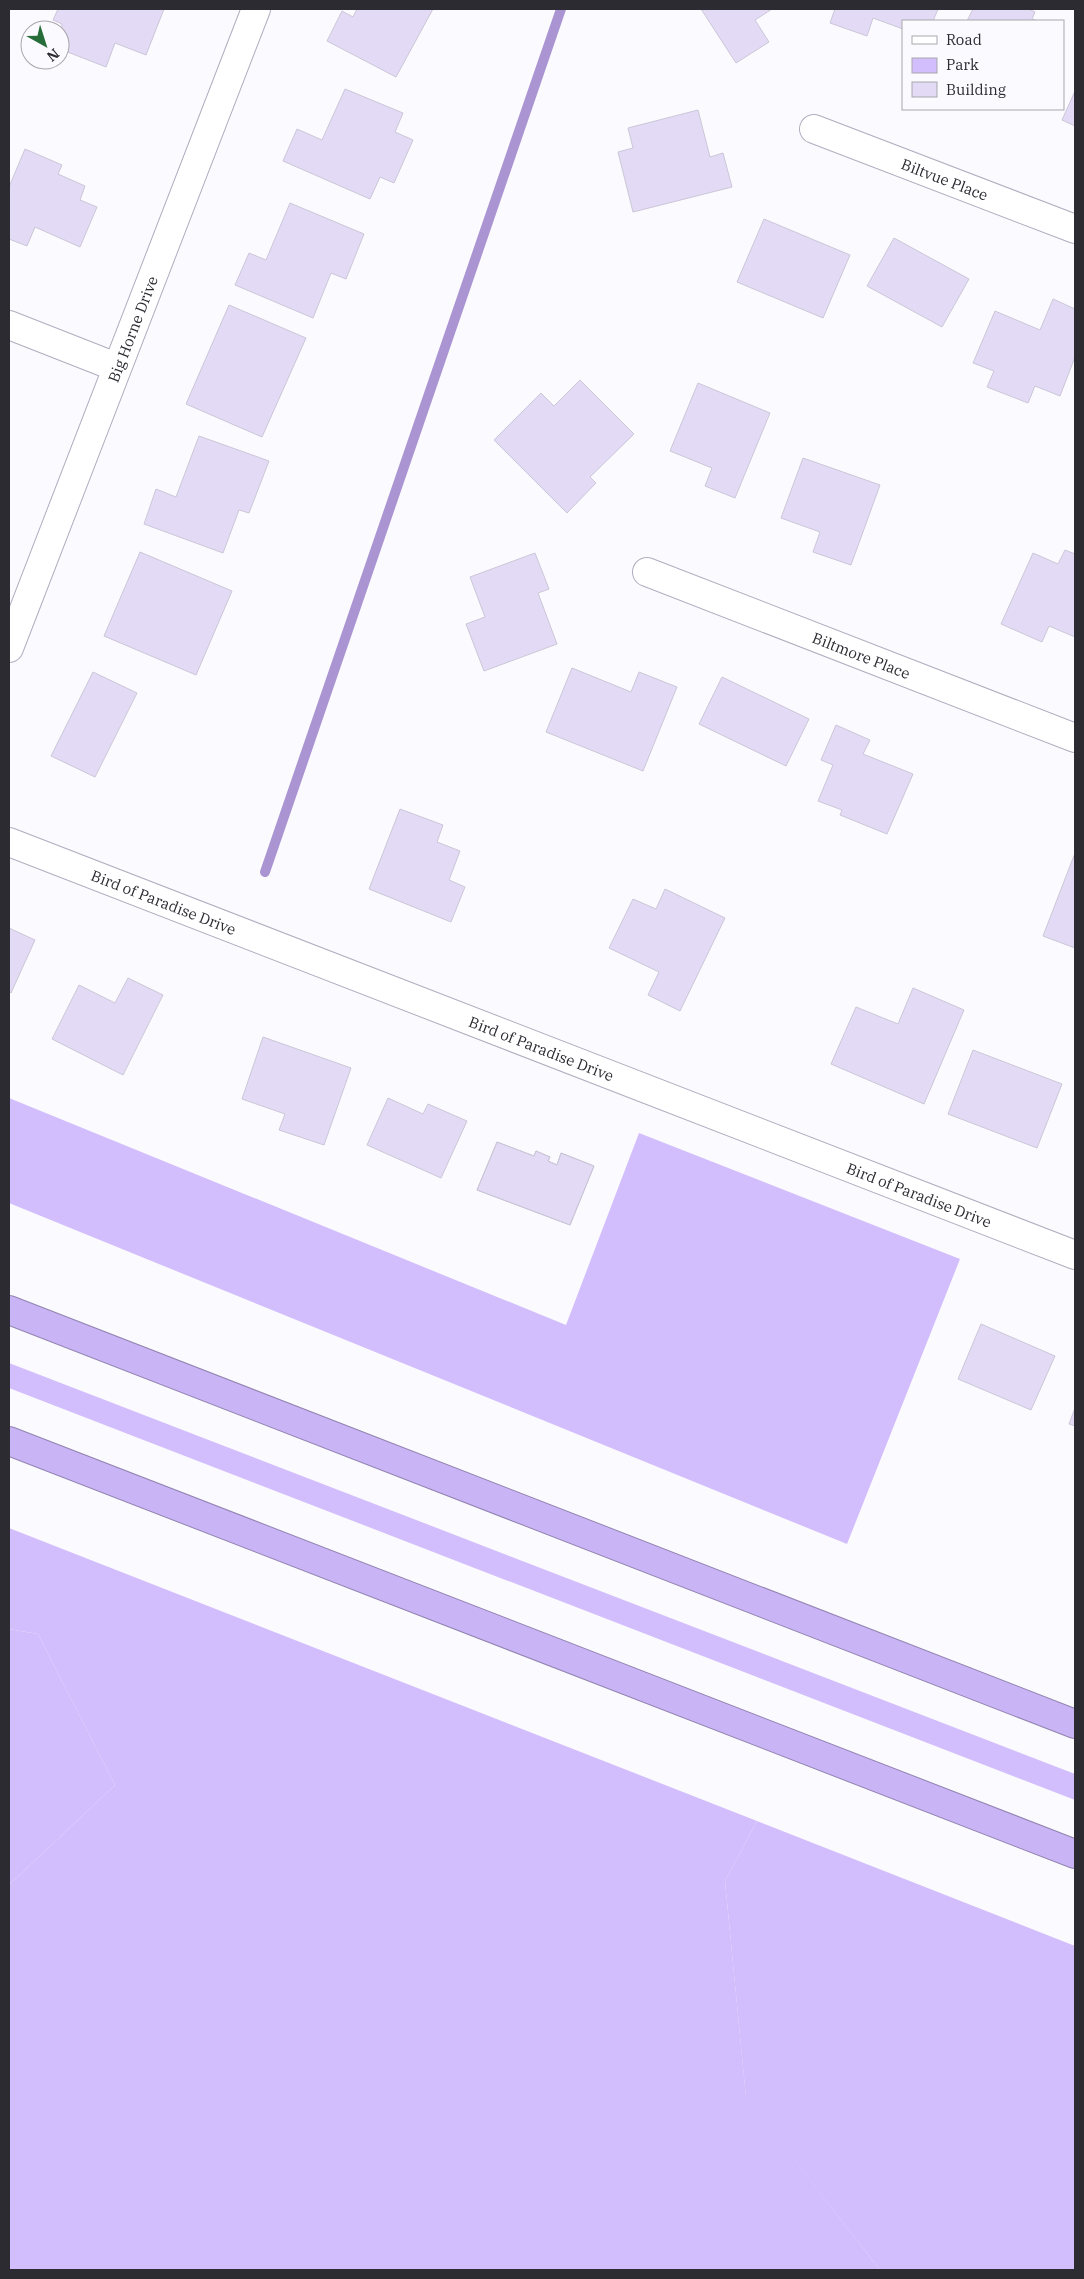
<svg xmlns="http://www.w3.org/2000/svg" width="1084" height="2279" viewBox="0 0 1084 2279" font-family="'IBM Plex Serif',serif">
<rect width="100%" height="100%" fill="#fbfafe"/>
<path fill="#d2befc" d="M9,1098L566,1325L639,1133L960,1259L847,1544L9,1203Z
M9,1363L1075,1774V1800L9,1388Z
M9,1629L38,1634L115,1785L9,1885Z
M757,1821L1075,1946V2270H880L746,2098L725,1881Z"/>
<path fill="#d3befd" d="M9,1528L757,1821L725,1881L746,2097L880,2270H9V1885L115,1785L38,1634L9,1629Z"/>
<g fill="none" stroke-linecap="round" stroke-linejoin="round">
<path stroke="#aa95d2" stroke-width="10" d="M265,872L561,9"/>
</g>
<path fill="#e3dbf5" stroke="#cbc6d8" d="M58,9H164L146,55L115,43L106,67L60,49L62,24L53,20Z
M357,9H433L396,77L327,41L342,11L353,17Z
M701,9H772L755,20L769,42L736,63Z
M835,9H938L933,21H903V29L873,18L867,36L830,23Z
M973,9H1029L1035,12L1032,19L1038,21H967Z
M345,89L403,113L395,132L413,140L394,183L380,177L370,199L283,161L297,129L322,140Z
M1075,91V126L1062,120Z
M698,110L710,157L723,153L732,187L633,212L618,152L633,148L628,128Z
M25,149L62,165L58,174L85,186L80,200L97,207L80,247L35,227L27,246L9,239V187Z
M290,203L364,234L346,279L331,273L313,318L235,285L249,253L266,260Z
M764,219L850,255L823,318L737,282Z
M894,238L969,279L942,327L867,286Z
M1053,299L1075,309V357L1060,396L1035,386L1028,403L987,387L994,371L973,363L995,311L1040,330Z
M229,305L306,338L262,437L186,404Z
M580,380L634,434L590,477L596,483L567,513L494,440L541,393L554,406Z
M698,383L770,413L735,498L705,486L712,468L670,451Z
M199,436L269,461L249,513L239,510L223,553L144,524L156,489L176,497Z
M803,458L880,485L851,565L813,552L820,532L781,518Z
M1065,550L1075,554V637L1049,626L1042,642L1001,624L1033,553L1058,564Z
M140,552L232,591L196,675L104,636Z
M535,553L549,589L538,593L557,644L484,671L466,624L485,617L470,577Z
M572,668L631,692L639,672L677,687L643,771L546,732Z
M93,672L137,693L95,777L51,756Z
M722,677L809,719L786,766L699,724Z
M836,725L870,740L863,754L913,774L887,834L840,815L842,810L818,801L833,765L821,760Z
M400,809L443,825L437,842L460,851L449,880L465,887L451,922L369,889Z
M1075,853V948L1043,936Z
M665,889L725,918L680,1011L648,995L659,972L609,948L633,899L656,909Z
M9,928L35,940L11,993L9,991Z
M128,978L163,995L123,1075L52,1039L79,985L115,1003Z
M913,988L964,1010L924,1104L831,1064L856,1007L898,1024Z
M263,1037L351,1068L324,1145L279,1130L285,1114L242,1099Z
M973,1050L1062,1084L1037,1148L948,1114Z
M388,1098L423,1114L428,1104L467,1121L441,1178L367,1145Z
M497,1142L534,1156L536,1151L550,1157L548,1161L557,1165L561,1153L594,1166L570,1225L477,1190Z
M497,1142L534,1156L536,1151L550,1157L548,1161L557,1165L561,1153L594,1166L570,1225L477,1190Z
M981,1324L1055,1356L1031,1410L958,1379Z
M1075,1408V1426L1069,1424Z"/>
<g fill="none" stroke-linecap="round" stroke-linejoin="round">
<defs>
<g id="minor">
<path id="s1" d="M814,129L1075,229"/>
<path d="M9,325L116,367"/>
<path id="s2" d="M647,572L1075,738"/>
<path id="s3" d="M9,648L256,9"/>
</g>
<g id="tertiary">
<path id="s4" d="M9,842L1075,1255"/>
</g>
<path id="motorway" d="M9,1310L1075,1724
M9,1441L1075,1854"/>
</defs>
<use href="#minor" stroke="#b2acbf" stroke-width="30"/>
<use href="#tertiary" stroke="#b2acbf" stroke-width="30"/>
<use href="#motorway" stroke="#9284b1" stroke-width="30"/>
<use href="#minor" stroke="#fff" stroke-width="28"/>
<use href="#tertiary" stroke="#fff" stroke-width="28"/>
<use href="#motorway" stroke="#c9b4f5" stroke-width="28"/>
</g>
<g text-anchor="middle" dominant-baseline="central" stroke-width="4" stroke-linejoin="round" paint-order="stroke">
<g font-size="15" fill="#2d2b32" stroke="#fbfafe">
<text stroke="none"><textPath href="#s1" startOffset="140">Biltvue Place</textPath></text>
<text stroke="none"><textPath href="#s3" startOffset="342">Big Horne Drive</textPath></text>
<text stroke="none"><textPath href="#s2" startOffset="230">Biltmore Place</textPath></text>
<text stroke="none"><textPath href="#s4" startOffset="166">Bird of Paradise Drive</textPath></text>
<text stroke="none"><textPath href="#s4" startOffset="571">Bird of Paradise Drive</textPath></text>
<text stroke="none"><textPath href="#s4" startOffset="976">Bird of Paradise Drive</textPath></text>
</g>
</g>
<rect width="1084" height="2279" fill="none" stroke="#2d2b32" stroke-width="20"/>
<rect x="902" y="20" width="162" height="90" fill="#fbfafe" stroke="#a9a7ac"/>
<rect x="912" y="36" width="25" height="8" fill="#ffffff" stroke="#a9a7ac"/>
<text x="946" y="45" font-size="15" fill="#2d2b32">Road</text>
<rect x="912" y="58" width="25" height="15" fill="#d2befc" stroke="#a9a7ac"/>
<text x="946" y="70" font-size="15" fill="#2d2b32">Park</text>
<rect x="912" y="82" width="25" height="15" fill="#e3dbf5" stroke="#a9a7ac"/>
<text x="946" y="95" font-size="15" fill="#2d2b32">Building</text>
<g transform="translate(45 45) rotate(141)"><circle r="24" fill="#fbfafe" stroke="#a9a7ac"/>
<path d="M0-4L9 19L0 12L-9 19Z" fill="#266d3a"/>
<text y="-8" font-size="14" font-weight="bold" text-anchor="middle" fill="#2d2b32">N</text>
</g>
</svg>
